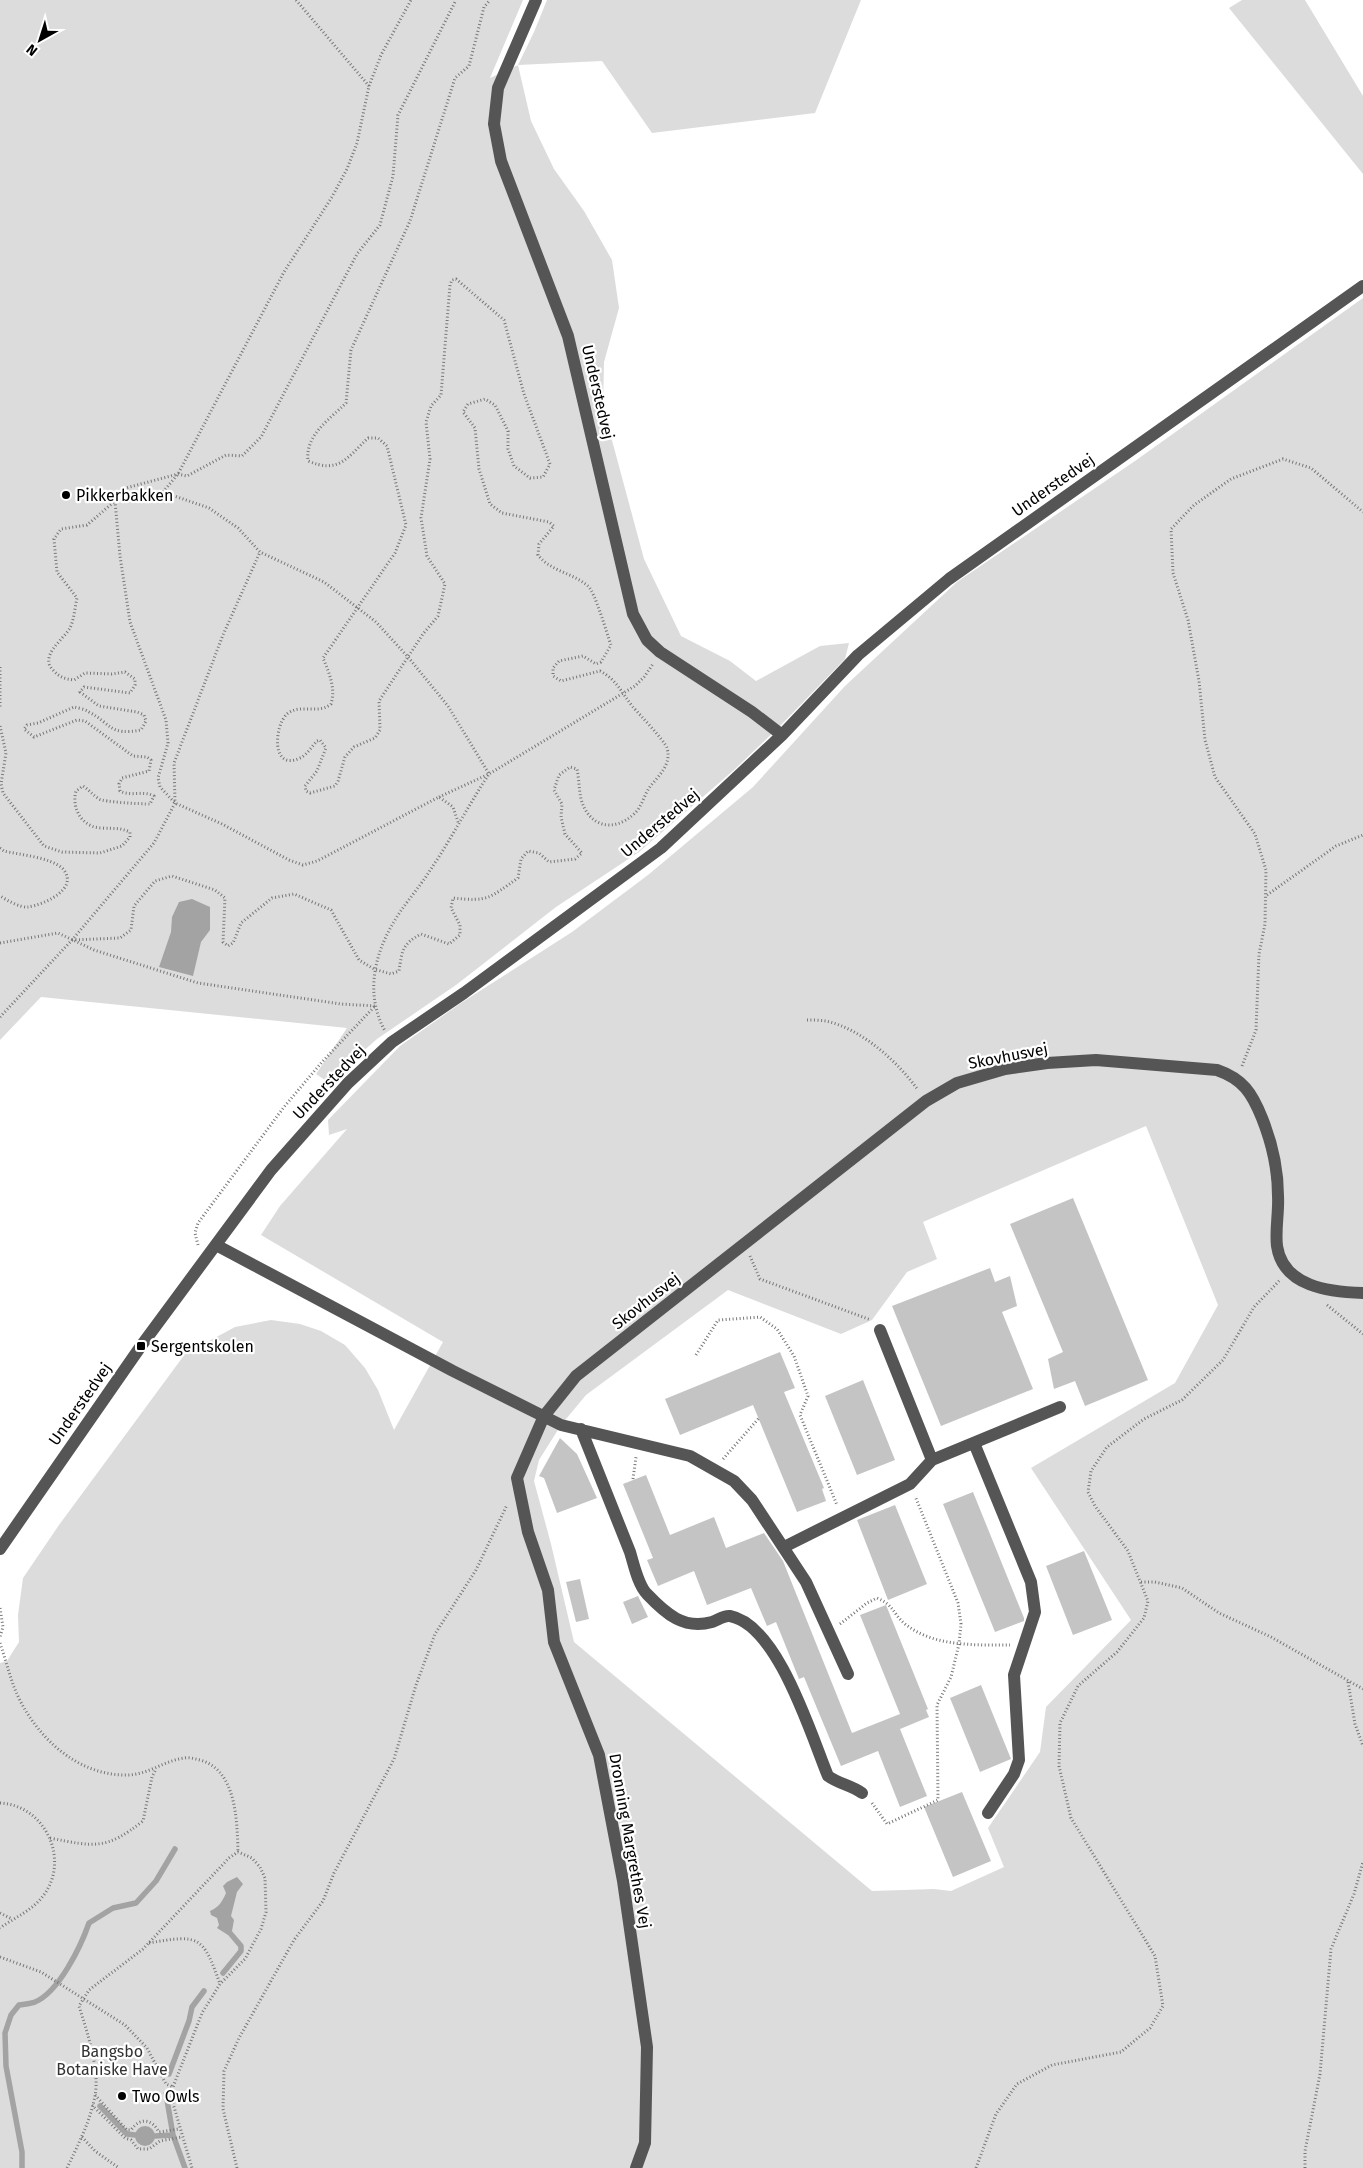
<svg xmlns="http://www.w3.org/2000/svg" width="1363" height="2168" viewBox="0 0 1363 2168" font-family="'Fira Sans',sans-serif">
<rect width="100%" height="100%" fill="#fff"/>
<path fill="#dcdcdc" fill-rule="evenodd" d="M0,0H523L490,78L518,65L534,32L547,0H861L815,113L652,133L602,61L518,65L531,121L554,169L584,211L612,260L619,308L604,362L603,407L644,559L681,636L730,661L756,681L820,646L849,643L845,659L781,725L734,770L639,852L556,907L456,985L377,1039L328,1082L316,1074L347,1028L41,997L0,1040Z
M1242,0H1305L1363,96V174L1229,8Z
M1363,298V2168H0V1663L7,1661L19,1642L18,1615L23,1578L59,1525L185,1354L235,1327L271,1320L300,1324L321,1331L345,1345L365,1368L378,1390L394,1430L443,1342L261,1235L280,1206L347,1129L329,1135L328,1120L400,1046L461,1003L572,932L648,875L753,787L845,686L957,582L1135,461ZM1146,1126L1218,1305L1175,1383L1031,1468L1131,1620L1046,1707L1040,1752L988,1828L1004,1867L951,1891L934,1889L872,1891L574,1642L551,1544L534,1481L539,1460L561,1425L586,1395L728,1290L841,1334L872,1320L907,1272L937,1259L923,1222Z"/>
<path fill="#a3a3a3" d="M192,899L210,907V930L201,942L193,976L159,967L171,932L172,917L179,902Z
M237,1877L243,1884L237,1892L231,1916L234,1920L232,1931L228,1935L217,1928L219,1925L217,1918L211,1915L210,1911C219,1907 222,1902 226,1893L223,1886L227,1882Z
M135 2136a10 10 0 1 1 20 0a10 10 0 1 1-20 0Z"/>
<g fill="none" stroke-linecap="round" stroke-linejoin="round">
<path stroke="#a3a3a3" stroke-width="5.5" d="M223,1973L241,1951V1946L230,1933
M169,2074L189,2021L192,2007L204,1991
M166,2094L173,2135L185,2168
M100,2106L127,2134L135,2135
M155,2136L173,2135
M22,2168V2152L6,2066L5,2033L11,2015L19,2005C24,2004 30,2004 35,2002C59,1992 81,1946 89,1923L113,1908L136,1903L156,1881L175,1849"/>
</g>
<path fill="#c4c4c4" d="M1073,1198L1148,1380L1085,1406L1075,1381L1054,1389L1048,1359L1063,1352L1010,1224Z
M990,1268L995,1282L1010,1276L1017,1306L1002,1312L1033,1389L941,1426L892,1306Z
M780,1352L795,1388L784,1392L824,1488L822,1489L826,1501L797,1512L753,1405L680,1435L665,1399Z
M863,1380L895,1460L857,1475L825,1396Z
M560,1438L577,1454L597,1498L557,1513L544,1478L539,1476Z
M646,1475L670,1535L714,1517L726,1548L764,1533L783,1561L852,1733L900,1714L860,1615L886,1605L928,1709L926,1710L929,1717L900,1729L927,1796L900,1807L878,1751L841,1766L804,1677L799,1679L776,1622L767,1626L751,1588L707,1605L694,1571L658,1586L647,1560L653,1558L623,1484Z
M973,1492L1024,1618V1621L995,1632L943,1504Z
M895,1505L927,1584L888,1600L857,1520Z
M1084,1551L1112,1620L1073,1635L1046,1566Z
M580,1579L589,1619L576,1622L566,1582Z
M638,1596L648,1617L632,1624L623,1602Z
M981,1685L1011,1759L980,1772L950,1698Z
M962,1792L991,1861L953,1877L924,1807Z"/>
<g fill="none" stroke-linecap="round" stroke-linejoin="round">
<path stroke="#777" stroke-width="3" stroke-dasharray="1 2.5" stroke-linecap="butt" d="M296,0L369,86
M163,492L178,474L284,272L332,197L347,169L357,143L369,86L381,55L411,0
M80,495L115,501L163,492L209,508L238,528L260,552L324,582L376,622L408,657L448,706L489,774C468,806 450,841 429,872C420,886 409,899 400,912C376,948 363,991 385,1031
M115,501L120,556L130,622L166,720L168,743L158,778L160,787L175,803L222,824L289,860L303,865L317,861L439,797L453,807L458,822
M0,667V709
M0,726L6,753L1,784L3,793L44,846L62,852L100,853L122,846L130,837V832C119,827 113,829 102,828C83,828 71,809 76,791L83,786C89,790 93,795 99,799C103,802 142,804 150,804L154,796C143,790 131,797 120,791L119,784L122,778L149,771L151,760L147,757L133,756L85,721L77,720L34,737L24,729L27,725L38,723L74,707C78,708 85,709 89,712C112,724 109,736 141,730L146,721L144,715L137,712L99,706L80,692L84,687L130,693L135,685V679L125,672L112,674L85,673L74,680C65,679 59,677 53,670C39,656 63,640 70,628C74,620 75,607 77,598L57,572L54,539L61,529L87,525L115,501L126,488L178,474L187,476L226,455L242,456L261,437L357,254L380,225L393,176L398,115L456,0
M439,797L489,774L635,686L644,677L653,664
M0,848L4,851C20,855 51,857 63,869C80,889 43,905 28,907C20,908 7,900 0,896
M1267,895L1336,846L1363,835
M72,940L120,938L131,930L134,906L155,881L172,876L215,890L225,898L223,942L228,946L233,943L241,923L272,898L294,894L331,910L359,960L374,969L391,974L399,971C402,951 402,944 421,934L449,944L460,935V925L451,908L453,898C489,902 489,898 518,878L521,859L528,851L539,853L549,862L575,859L582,853L565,834L561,817L562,804L554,790L559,775L570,767L577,769C579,779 579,790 581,799C589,827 613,833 634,814C641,808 644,796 649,788C658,776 672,765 667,748C664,740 640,715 633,707C621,692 617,680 600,671L561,681L553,676V668L559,661L583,656L596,664L601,662L611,645C607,634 595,592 588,586C573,573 550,571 538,555L539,544L554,526L549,522L502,513L490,504L479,469L475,428L463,412L468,404L485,399L495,405L508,431V449L514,466L530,478L543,477L550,464L524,394L504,320L456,279L452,280L450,285L441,395L431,406L426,422L430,459L421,518L427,556L445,584L438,616L423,634L379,701L380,730L375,738L354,747L345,757L338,781L335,786L310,793L306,791L305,786L317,771L326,748L320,740L317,741C312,746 307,755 300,758C271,772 274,726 287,714C300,703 318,715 331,704C336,688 329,673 323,658L395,553L406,525L387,446L378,438H368C347,458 339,474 308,461C305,435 329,420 346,403L351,350L410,221L455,78L469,66L484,7L490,0
M0,943L58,933L94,950L198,983L341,1004L375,1006
M0,1017L72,940L154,843L175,803L174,763L223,635L260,552
M807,1020C813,1020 820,1020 826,1021C862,1029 898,1062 918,1090
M1242,1066L1256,1030L1259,954L1265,924L1266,870L1255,834L1215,777L1205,740L1199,681L1188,620L1173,573L1171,529L1194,505L1231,479L1283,459L1311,468L1363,512
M198,1245L195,1233L198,1223L284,1107L322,1062L375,1006
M750,1256L760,1279L871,1320
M1327,1305L1363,1334
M696,1355L718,1320L760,1317L777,1329L794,1356L808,1396L800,1415L837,1505
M723,1459L759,1418
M633,1479L636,1457
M1141,1582H1155L1182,1588L1219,1613L1271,1637L1363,1689
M0,1608L3,1627L0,1637
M840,1624L867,1603L877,1598C894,1605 893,1614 905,1624C934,1647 975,1645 1010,1645
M0,1643C5,1658 9,1673 14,1687C32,1733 75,1776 127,1775C148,1775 165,1760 185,1758C190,1757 195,1759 200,1760C237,1770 237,1822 238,1852
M1348,1682L1355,1724L1363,1746
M0,1803C45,1805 71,1860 43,1896C33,1910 14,1918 0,1928
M872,1803L887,1824L938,1800L937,1705L951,1677L959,1644L961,1624L958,1603L915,1496
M50,1838C95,1847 106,1850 143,1821L152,1777L156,1769
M0,1913L12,1919
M149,1943C200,1934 203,1936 220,1984
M0,1957L41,1972L125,2025L147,2048L166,2084L173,2087
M95,2095L127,2130H131C140,2117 152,2119 159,2132L179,2129
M92,2105L125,2138L131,2140L138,2149H149L160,2141L182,2137
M82,2137L95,2151L119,2168
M67,2168C78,2145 90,2122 95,2096C100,2069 87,2032 79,2006L89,1990L143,1949L229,1858L238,1852L252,1858L260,1867L265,1878L266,1912L261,1929L245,1959L220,1984L202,2013L173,2087L172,2100L192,2168
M237,2168L223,2109L224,2071L239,2038L294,1940L323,1901L334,1873L394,1759L416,1685L435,1634L476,1570L507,1505
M976,2168L996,2114L1017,2084L1052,2065L1121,2052L1150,2028L1163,2006L1155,1956L1071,1818L1059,1766L1060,1723L1078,1686L1117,1652L1144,1618L1148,1601L1128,1551L1095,1506L1088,1492L1091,1471L1107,1447L1144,1419L1182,1400L1223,1360L1254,1307L1280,1280
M1305,2168V2151L1320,2074L1331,1949L1354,1894L1363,1862"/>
<path stroke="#555" stroke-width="12" d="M536,0L498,88L494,124L501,161L568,336L633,614L647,640L660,652L752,712L782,735
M216,1245L453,1371L561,1425L690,1456L734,1481L752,1500L806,1582L848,1674
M880,1330L932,1460
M581,1429C597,1470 614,1511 630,1552C634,1565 638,1585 647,1594C666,1614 684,1630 712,1622C718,1620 724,1615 730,1616C778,1625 811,1735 828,1776C839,1784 851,1785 862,1793
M974,1443L1031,1582L1035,1612L1014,1675L1019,1760L1014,1774L988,1813
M784,1547L910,1484L932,1460L1060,1407
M0,1549L141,1346L271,1170L348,1083L392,1042L464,993L661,848L782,735L858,655L949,579L1363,286
M636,2168L645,2143L647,2047L623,1881L599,1755L554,1642L548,1590L528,1532L517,1478L544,1416L576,1376L926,1101L957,1083L1005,1069L1047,1063L1096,1060L1217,1070C1243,1079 1252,1093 1262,1118C1272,1143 1278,1169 1278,1196C1279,1212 1275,1230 1277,1246C1283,1287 1330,1292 1363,1293"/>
</g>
<g fill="#000" stroke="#fff" stroke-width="2">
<circle cx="66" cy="495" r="5"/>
<rect x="136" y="1341" width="10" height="10" rx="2.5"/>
<circle cx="122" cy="2096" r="5"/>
</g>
<g text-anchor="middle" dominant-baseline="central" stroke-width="4.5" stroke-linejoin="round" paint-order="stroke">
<g font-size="16" fill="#000" stroke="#fff">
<text transform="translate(598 392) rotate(77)">Understedvej</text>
<text transform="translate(1053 485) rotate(-35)">Understedvej</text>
<text transform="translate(660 823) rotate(-40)">Understedvej</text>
<text transform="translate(1008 1056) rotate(-11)">Skovhusvej</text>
<text transform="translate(329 1082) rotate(-46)">Understedvej</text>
<text transform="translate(646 1301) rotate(-38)">Skovhusvej</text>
<text transform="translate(80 1404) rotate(-55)">Understedvej</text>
<text transform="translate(630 1841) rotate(80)">Dronning Margrethes Vej</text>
</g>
<g font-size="16" fill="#000" stroke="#fff" text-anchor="start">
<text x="76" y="495">Pikkerbakken</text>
<text x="151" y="1346">Sergentskolen</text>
<text x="132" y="2096">Two Owls</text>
</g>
<g font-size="16" fill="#333" stroke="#fff">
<text x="112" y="2051">Bangsbo<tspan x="112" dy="18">Botaniske Have</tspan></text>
</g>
</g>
<g transform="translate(40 40) rotate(219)" stroke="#ffffff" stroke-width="4" paint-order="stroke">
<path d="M0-4L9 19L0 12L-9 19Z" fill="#000000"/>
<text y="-8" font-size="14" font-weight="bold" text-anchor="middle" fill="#000000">N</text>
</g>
</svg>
